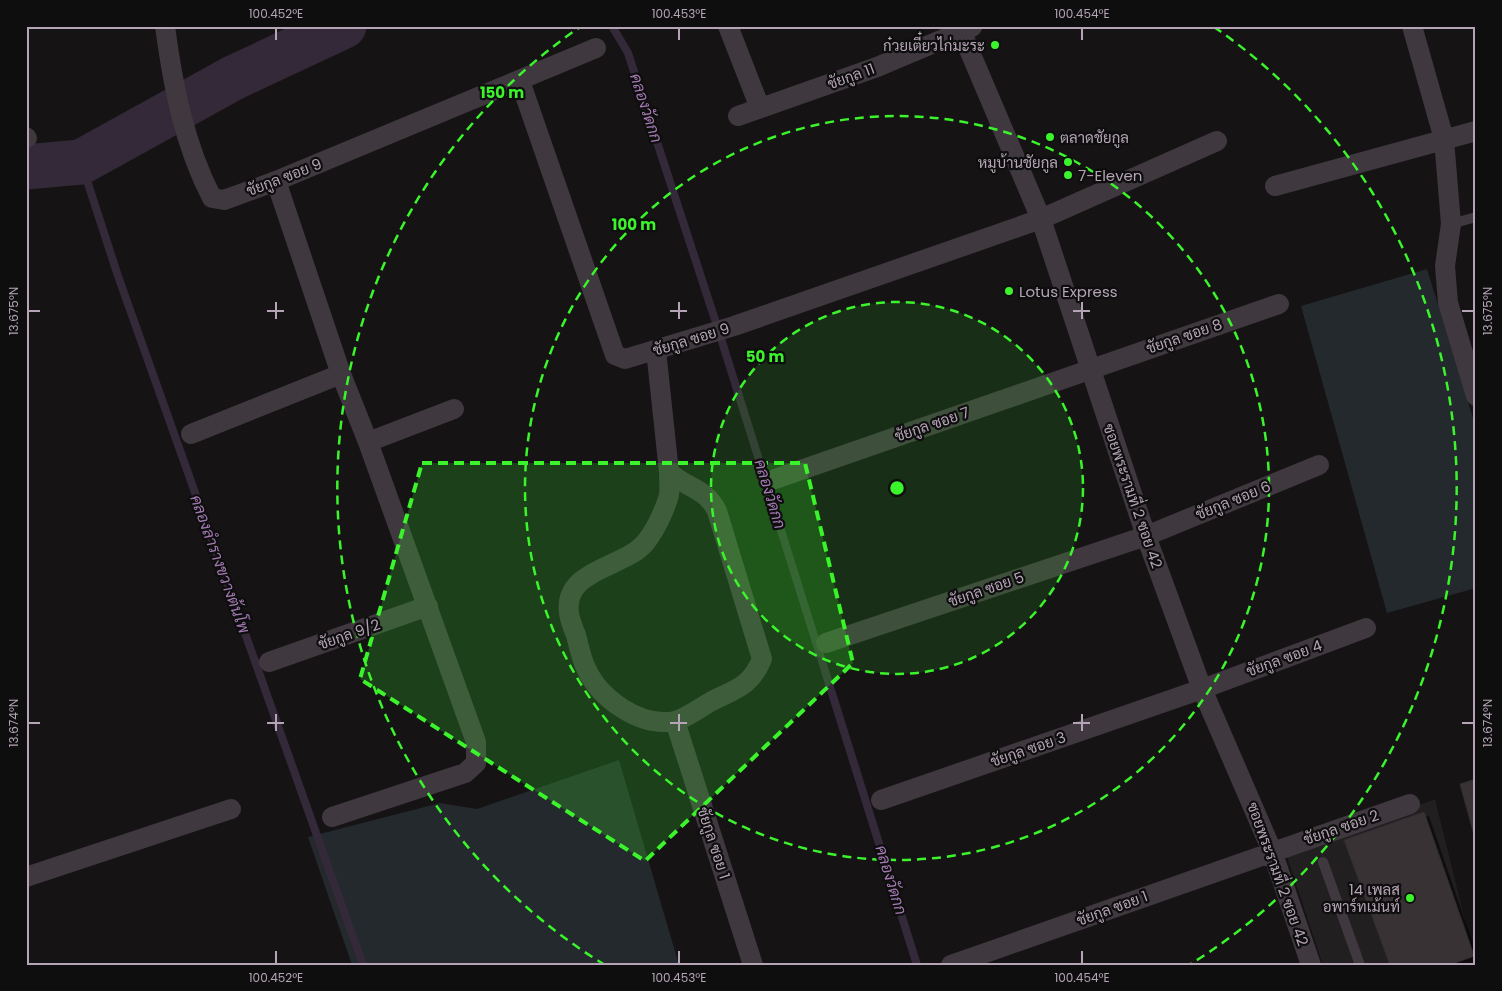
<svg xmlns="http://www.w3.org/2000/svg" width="1502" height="991" viewBox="0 0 1502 991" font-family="Poppins,Sarabun,sans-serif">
<defs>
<filter id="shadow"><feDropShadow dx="4.5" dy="4.5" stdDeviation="0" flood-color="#0009"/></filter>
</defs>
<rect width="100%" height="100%" fill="#151314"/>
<path fill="#221f21" d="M1435,799L1476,965H1323L1286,854Z"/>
<path fill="#23292c" d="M1427,269L1476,428V588L1387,613L1301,306Z
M619,760L679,965H352L308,837L440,803L477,809Z"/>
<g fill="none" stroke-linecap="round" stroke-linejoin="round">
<path stroke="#342938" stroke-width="8" d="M612,26L628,53L719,332L917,965
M81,162L118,276L363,965"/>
<path stroke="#342938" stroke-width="45" d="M26,167L81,162L233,78L344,26"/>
</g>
<path fill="#373336" stroke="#312d30" filter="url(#shadow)" d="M1476,779V842L1460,784Z
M1424,812L1474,956L1449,965H1390L1344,840Z"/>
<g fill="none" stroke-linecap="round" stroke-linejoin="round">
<path stroke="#3f383e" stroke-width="10" d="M1451,224L1476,217
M1323,862L1360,965"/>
<path stroke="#3f383e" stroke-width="20" d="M165,26C173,86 184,144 212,198L224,200L276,181L596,48
M728,26L760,108
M959,26L1041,219L1146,536L1202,689L1272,851L1311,965
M1412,26L1444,139L1451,224L1445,266L1448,303L1476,396
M520,81L615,355L625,359L734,326L1041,219L1217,141
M738,116L877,67L972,27
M26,137L27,138
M276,181L341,374L368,442L476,742V763L465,773L332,817
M1275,186L1476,131
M656,350L669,472C686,488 706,488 717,511L762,659C751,686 736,689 712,701C701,707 687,718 675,721C640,728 599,698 586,668C581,658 579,646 576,635C573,628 570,620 569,613C563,569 624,568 645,543C655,531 665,510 669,495C670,488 669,480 669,472
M191,434L341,374
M368,442L454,409
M775,479L1279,304
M826,643L1146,536L1319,465
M269,662L428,606
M675,721L753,965
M881,800L1202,689L1366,628
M26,877L231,809
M951,965L1410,804"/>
</g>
<path fill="#3bf42b" fill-opacity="0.2" stroke="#3bf42b" stroke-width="4" stroke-dasharray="10 6" stroke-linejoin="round" d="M422,463H805L853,663L645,861L360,679Z"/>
<path fill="none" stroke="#b4a4b5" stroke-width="2" d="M276,28V40M679,28V40M1082,28V40M276,302V319M679,302V319M1082,302V319M28,311H40M267,311H284M670,311H687M1073,311H1090M1462,311H1474M276,714V731M679,714V731M1082,714V731M28,723H40M267,723H284M670,723H687M1073,723H1090M1462,723H1474M276,951V964M679,951V964M1082,951V964"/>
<circle cx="897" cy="488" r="186" fill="#3bf42b" fill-opacity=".12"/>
<g fill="none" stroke="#3bf42b" stroke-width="2.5" stroke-dasharray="9 6">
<circle cx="897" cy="488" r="186"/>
<circle cx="897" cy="488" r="372"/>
<path d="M605 965A559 559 0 0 1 580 27M1214 27A559 559 0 0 1 1189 965"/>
</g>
<g fill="#3bf42b" stroke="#0f0e0f" stroke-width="2">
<circle cx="995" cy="45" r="5"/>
<circle cx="1050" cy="137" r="5"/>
<circle cx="1068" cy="162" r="5"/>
<circle cx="1068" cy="175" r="5"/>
<circle cx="1009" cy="291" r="5"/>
<circle cx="1410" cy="898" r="5"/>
</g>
<g text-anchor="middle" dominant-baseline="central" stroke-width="4.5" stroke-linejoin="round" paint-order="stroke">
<g font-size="15" fill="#b4a4b5" stroke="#0f0e0f" text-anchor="end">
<text x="985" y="45">ก๋วยเตี๋ยวไก่มะระ</text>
<text x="1060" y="137" text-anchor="start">ตลาดชัยกูล</text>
<text x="1058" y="162">หมูบ้านชัยกูล</text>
<text x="1078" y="175" text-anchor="start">7-Eleven</text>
<text x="1019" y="291" text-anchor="start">Lotus Express</text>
<text x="1400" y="889">14 เพลส<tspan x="1400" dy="17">อพาร์ทเม้นท์</tspan></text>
</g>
<g font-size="15" fill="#b4a4b5" stroke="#0f0e0f">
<text transform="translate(851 76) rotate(-20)">ชัยกูล 11</text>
<text transform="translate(284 177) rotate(-21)">ชัยกูล ซอย 9</text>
<text transform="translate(1184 336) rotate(-19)">ชัยกูล ซอย 8</text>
<text transform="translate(691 339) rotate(-17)">ชัยกูล ซอย 9</text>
<text transform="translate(932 424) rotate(-19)">ชัยกูล ซอย 7</text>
<text transform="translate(1133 496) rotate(71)">ซอยพระรามที่ 2 ซอย 42</text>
<text transform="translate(1233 500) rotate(-22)">ชัยกูล ซอย 6</text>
<text transform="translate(986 589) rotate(-19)">ชัยกูล ซอย 5</text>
<text transform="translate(349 634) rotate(-19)">ชัยกูล 9/2</text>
<text transform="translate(1284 658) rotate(-20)">ชัยกูล ซอย 4</text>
<text transform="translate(1028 749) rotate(-19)">ชัยกูล ซอย 3</text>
<text transform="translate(1341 827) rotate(-19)">ชัยกูล ซอย 2</text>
<text transform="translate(714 843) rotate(72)">ชัยกูล ซอย 1</text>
<text transform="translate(1278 874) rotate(70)">ซอยพระรามที่ 2 ซอย 42</text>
<text transform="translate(1112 908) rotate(-20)">ชัยกูล ซอย 1</text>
</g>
<g font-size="16" font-style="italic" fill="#a27ab1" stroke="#0f0e0f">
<text transform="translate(646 108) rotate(72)">คลองวัดกก</text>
<text transform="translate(770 494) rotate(73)">คลองวัดกก</text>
<text transform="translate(220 564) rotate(70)">คลองลำรางขวางต้นโพ</text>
<text transform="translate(891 880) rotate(73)">คลองวัดกก</text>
</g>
</g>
<circle cx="897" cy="488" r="8" fill="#3bf42b" stroke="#0f0e0f" stroke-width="2.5"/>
<g font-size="15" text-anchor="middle" font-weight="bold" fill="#3bf42b" stroke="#0f0e0f" stroke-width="4.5" stroke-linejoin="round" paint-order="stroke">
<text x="502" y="98">150 m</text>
<text x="634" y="230">100 m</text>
<text x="765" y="362">50 m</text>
</g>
<rect width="1502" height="991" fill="none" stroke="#0f0e0f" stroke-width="55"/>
<rect x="28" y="28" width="1446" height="936" fill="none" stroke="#b4a4b5" stroke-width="2"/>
<g font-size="12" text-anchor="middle" fill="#b4a4b5">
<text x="276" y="18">100.452°E</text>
<text x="679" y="18">100.453°E</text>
<text x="1082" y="18">100.454°E</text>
<text transform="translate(14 311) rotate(-90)" y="4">13.675°N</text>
<text transform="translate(1488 311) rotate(-90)" y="4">13.675°N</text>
<text transform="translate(14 723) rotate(-90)" y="4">13.674°N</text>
<text transform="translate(1488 723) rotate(-90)" y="4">13.674°N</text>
<text x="276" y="982">100.452°E</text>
<text x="679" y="982">100.453°E</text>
<text x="1082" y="982">100.454°E</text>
</g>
</svg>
